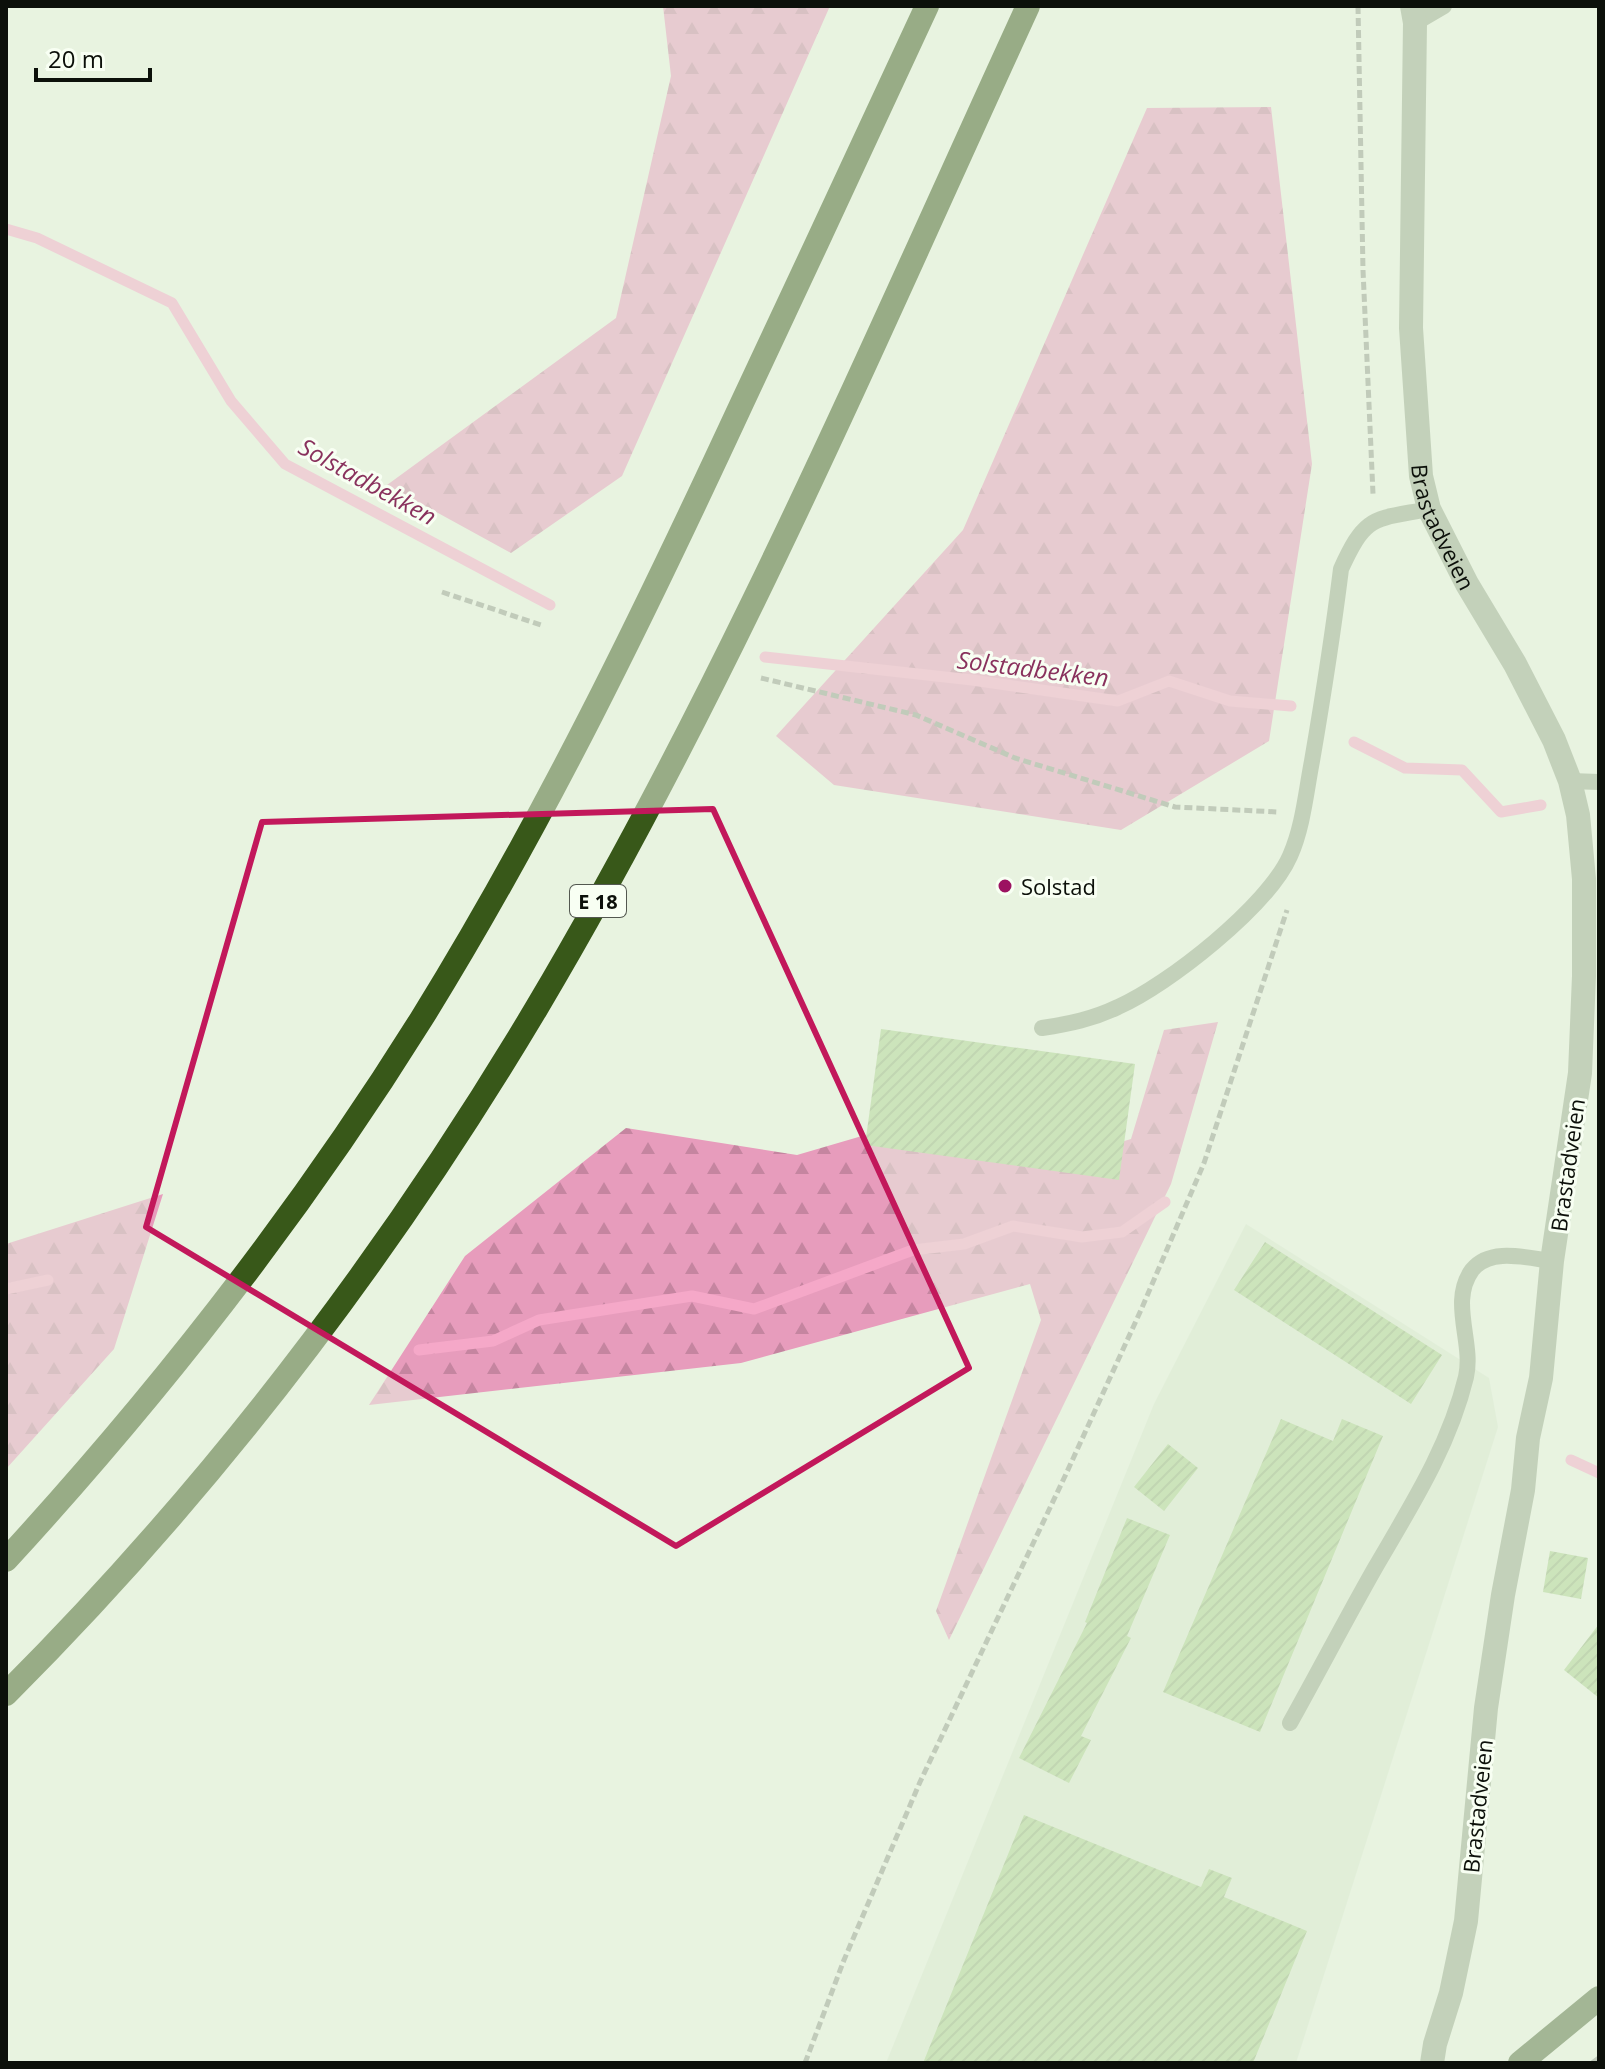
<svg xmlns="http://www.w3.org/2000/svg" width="1605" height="2069" viewBox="0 0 1605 2069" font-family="'Open Sans',sans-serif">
<defs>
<pattern id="forest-firs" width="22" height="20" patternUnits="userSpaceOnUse" patternTransform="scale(2)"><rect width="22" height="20" fill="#e79cbc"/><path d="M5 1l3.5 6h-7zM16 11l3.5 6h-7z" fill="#c585a0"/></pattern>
<pattern id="building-hatch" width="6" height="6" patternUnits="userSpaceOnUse" patternTransform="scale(2)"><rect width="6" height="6" fill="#acd28f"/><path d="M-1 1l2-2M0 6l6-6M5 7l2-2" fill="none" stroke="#93b37a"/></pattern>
</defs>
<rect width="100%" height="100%" fill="#e8f3e0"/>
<path fill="#dae9cf" d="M1246,1224L1489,1378L1498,1427L1296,2063H886L1154,1404Z"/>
<path fill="url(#forest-firs)" d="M663,6H830L622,476L511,553L387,485L616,318L671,76Z
M1271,107L1312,464L1269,741L1121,830L834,785L776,736L963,530L1147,108Z
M1218,1022L1171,1184L949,1640L936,1611L1041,1320L1030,1284L741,1363L369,1405L465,1256L626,1128L797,1155L920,1119L1078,1155L1131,1139L1164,1030Z
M163,1194L114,1349L6,1469V1244Z"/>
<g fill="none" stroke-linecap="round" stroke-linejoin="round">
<path stroke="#f5a8c8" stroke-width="11" d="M6,229L37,238L172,303L231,401L285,464L550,605
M765,657L972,680L1118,701L1169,681L1230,701L1291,706
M1354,742L1405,768L1462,770L1501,812L1541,805
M6,1289L48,1280
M419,1350L493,1341L539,1320L692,1296L754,1309L913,1250L964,1244L1013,1226L1082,1237L1122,1232L1165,1202
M1571,1460L1599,1473"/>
</g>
<path fill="url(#building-hatch)" d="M881,1029L1135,1064L1119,1180L865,1145Z
M1265,1242L1442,1355L1411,1404L1234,1290Z
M1281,1419L1333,1441L1342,1419L1383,1436L1260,1732L1163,1692Z
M1168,1444L1198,1468L1164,1511L1134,1487Z
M1127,1518L1170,1535L1127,1636L1131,1638L1081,1736L1091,1740L1069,1783L1019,1758L1087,1623L1085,1622Z
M1550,1551L1588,1558L1581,1599L1543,1592Z
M1599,1624V1698L1564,1670Z
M1024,1815L1201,1887L1209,1869L1232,1878L1224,1897L1307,1931L1253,2063H923Z"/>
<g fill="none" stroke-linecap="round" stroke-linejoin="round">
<path stroke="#939b8d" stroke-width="5" stroke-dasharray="8 4" stroke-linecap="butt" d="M1358,6L1363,270L1373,494
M442,592L541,625
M761,678L916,715L1015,758L1175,807L1278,812
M805,2063L844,1960L920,1782L1066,1474L1141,1310L1204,1163L1287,910
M1592,2063L1599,2058"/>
<path stroke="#98a98c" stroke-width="16" d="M1415,23L1444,6
M1570,781L1599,782
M1042,1028C1069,1024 1093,1019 1118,1007C1168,985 1268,906 1290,856C1303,827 1306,792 1312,761C1323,697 1333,633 1341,569C1366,514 1373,520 1429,509
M1290,1723C1319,1671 1346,1619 1375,1568C1411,1506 1449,1447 1466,1377C1474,1342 1449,1302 1472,1270C1490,1247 1527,1258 1552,1261"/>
<path stroke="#98a98c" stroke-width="24" id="s1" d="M1412,6L1415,23L1411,328L1421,476L1429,509L1467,584L1515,664L1554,740L1570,781L1578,815L1584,879V976L1580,1073L1552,1261L1541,1378L1528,1438L1523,1490L1503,1595L1486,1708L1466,1921L1451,1993L1435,2044L1432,2063"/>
<path stroke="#516d3a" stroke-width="24" d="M1520,2063L1599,1998"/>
<path stroke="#385819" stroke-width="24" d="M6,1560C161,1391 301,1212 422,1018C544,821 645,612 742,403C804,271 866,138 927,6
M6,1694C210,1490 388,1257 536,1009C726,689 873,344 1028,6"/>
</g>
<path d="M0 0H1605V2069H0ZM713,809L969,1368L676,1546L146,1227L262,822Z" fill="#e8f3e0" fill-opacity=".55" fill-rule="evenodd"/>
<path fill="none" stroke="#c2185b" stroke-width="6" stroke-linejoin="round" d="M713,809L969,1368L676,1546L146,1227L262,822Z"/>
<circle fill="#9c1261" stroke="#f8fff3" stroke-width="3" cx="1005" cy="886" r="8"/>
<g text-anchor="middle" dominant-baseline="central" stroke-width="6" stroke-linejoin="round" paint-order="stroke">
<rect fill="#f8fff3" stroke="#535850" stroke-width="2" x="570" y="885" width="56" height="32" rx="6"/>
<g font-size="20" font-weight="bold" fill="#0c100a">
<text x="598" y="901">E 18</text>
</g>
<g font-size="22" fill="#0c100a" stroke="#f8fff3">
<text stroke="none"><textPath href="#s1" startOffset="526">Brastadveien</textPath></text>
<text transform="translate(1567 1165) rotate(-82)">Brastadveien</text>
<text transform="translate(1477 1806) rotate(-84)">Brastadveien</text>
</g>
<g font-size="22" fill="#0c100a" stroke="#f8fff3" text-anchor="start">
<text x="1021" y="886">Solstad</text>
</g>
<g font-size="24" font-style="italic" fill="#89325d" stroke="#f8fff3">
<text transform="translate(368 481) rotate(29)">Solstadbekken</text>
<text transform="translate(1033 668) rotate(7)">Solstadbekken</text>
</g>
</g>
<rect width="1605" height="2069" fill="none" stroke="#0c100a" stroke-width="16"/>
<path d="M36 68v12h114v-12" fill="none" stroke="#0c100a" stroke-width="4"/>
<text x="48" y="68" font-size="24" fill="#0c100a" stroke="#f8fff3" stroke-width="6" paint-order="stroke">20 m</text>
</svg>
